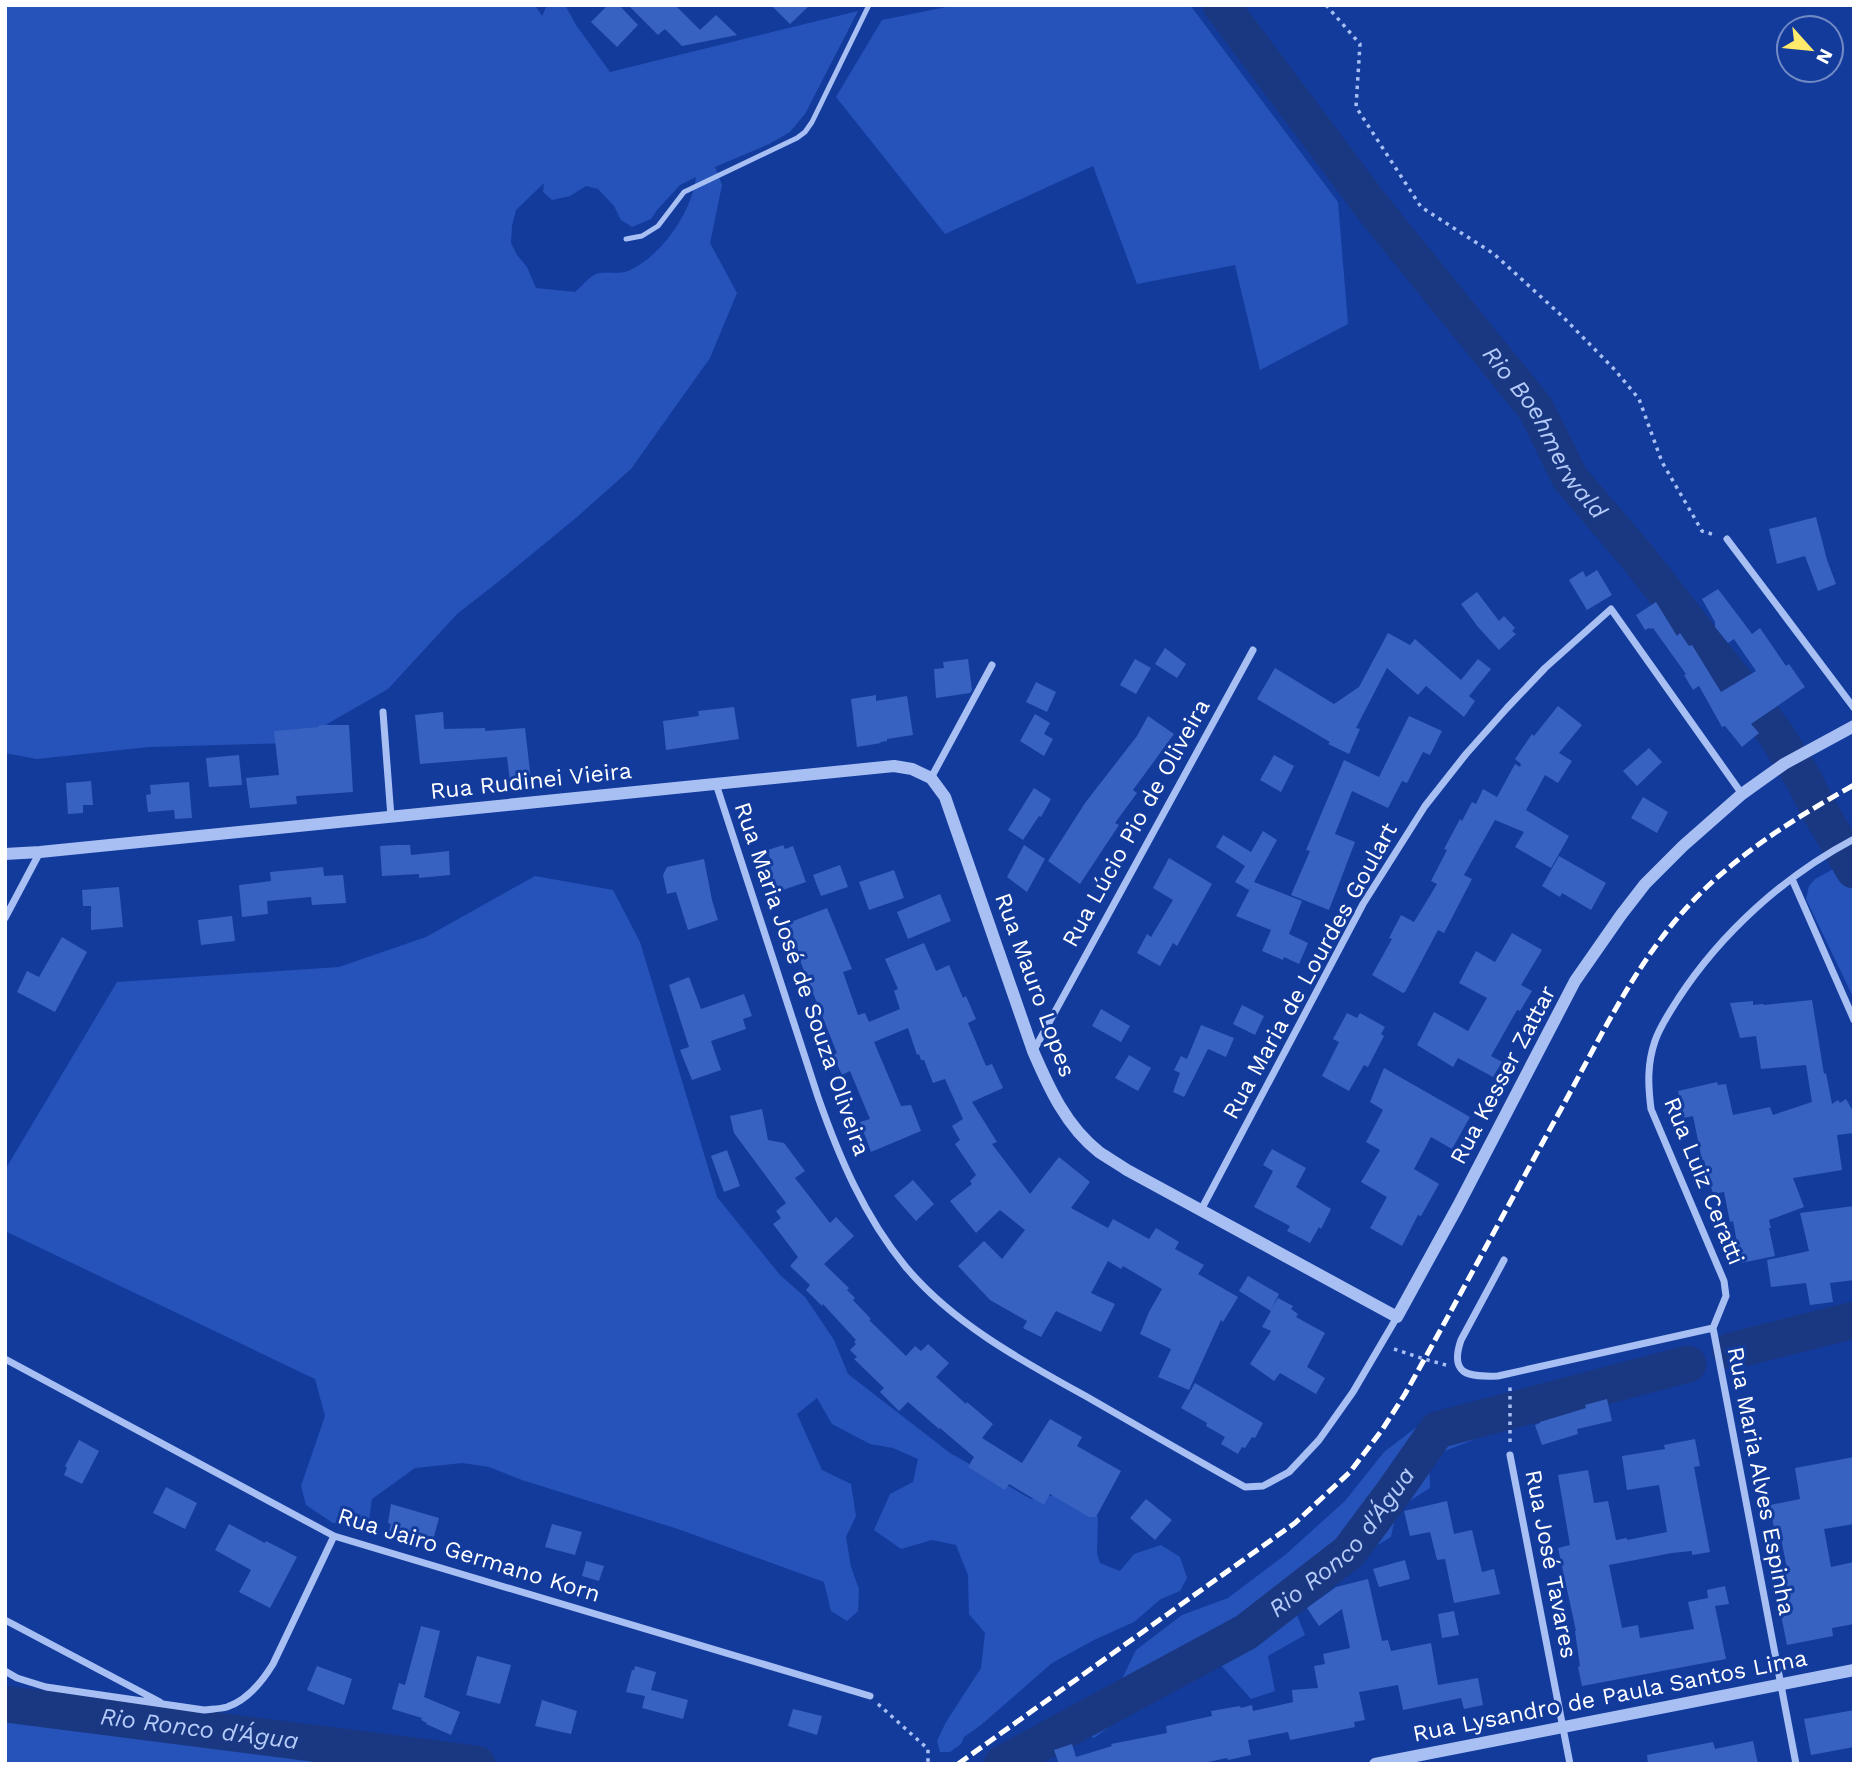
<svg xmlns="http://www.w3.org/2000/svg" width="1859" height="1769" viewBox="0 0 1859 1769" font-family="'Work Sans',sans-serif">
<rect width="100%" height="100%" fill="#133b9c"/>
<path fill="#2653ba" fill-rule="evenodd" d="M5,5H535L542,16L547,5H565L576,25L610,72L858,11L805,114L790,132L769,144L715,167L722,185L710,243L737,293L710,358L631,469L577,517L498,582L457,614L388,689L294,743L149,747L37,759L5,753ZM696,177C692,212 661,257 628,271C618,275 606,271 596,274C589,277 581,287 575,292L536,288L527,267L517,255L511,243L512,226L516,210L544,183L543,192L552,200L570,196L586,186L598,189L614,206L621,220L632,227L651,219L657,210L680,185Z
M956,5H1190L1338,202L1348,324L1260,370L1235,265L1137,284L1093,166L945,234L836,97L882,20Z
M1854,858V999L1806,899L1809,886L1815,879Z
M535,876L613,890L640,942L717,1197L780,1275L805,1297L834,1340L848,1374L950,1453L1031,1499L1056,1495L1076,1502L1098,1517L1097,1553L1100,1563L1120,1571L1134,1554L1161,1545L1180,1557L1187,1578L1180,1591L1161,1599L1134,1622L1094,1640L1052,1663L981,1725L964,1737L961,1744L950,1752H940L937,1741L946,1722L981,1668L985,1633L969,1614L968,1575L956,1545L932,1540L901,1549L874,1530L890,1494L913,1482L918,1459L893,1448L870,1444L832,1424L817,1398L797,1414L822,1470L851,1484L856,1516L846,1537L851,1567L859,1589L858,1611L847,1621L831,1611L824,1582L678,1529L522,1480L489,1467L462,1463L415,1468L372,1499L369,1520L363,1525L333,1523L306,1505L301,1486L325,1416L315,1379L5,1231V1170L117,982L339,967L426,937Z
M1673,1357L1668,1377L1556,1408L1429,1457L1430,1488L1397,1509L1391,1537L1325,1577L1293,1605L1305,1635L1268,1656L1275,1691L1251,1699L1219,1663L1185,1674L1172,1692L1149,1698L1094,1738L1081,1731L1087,1706L1118,1687L1136,1650L1182,1615L1228,1598L1285,1555L1345,1501L1384,1452L1435,1413L1510,1392L1648,1360Z
M5,1694L33,1697L68,1720L104,1726L173,1728L226,1736L270,1749L341,1764H5Z"/>
<g fill="none" stroke-linecap="round" stroke-linejoin="round">
<g stroke="#1a3882" stroke-width="37">
<path id="s1" d="M1221,5L1373,208L1536,409L1570,478L1640,560L1775,733L1804,780L1817,806L1854,870"/>
<path d="M1731,1351L1854,1320"/>
<path id="s2" d="M5,1704L477,1764"/>
<path id="s3" d="M1002,1764L1246,1632L1349,1552L1393,1493L1437,1430L1688,1364"/>
</g>
</g>
<path fill="#3762c1" d="M608,5H619L638,25L617,47L591,22Z
M628,5H675L700,30L716,15L737,35L682,46L665,29L658,35Z
M771,5H810L790,24Z
M1816,517L1827,560L1836,584L1818,591L1805,556L1777,564L1769,529Z
M1597,570L1612,595L1587,610L1569,580L1583,571L1586,577Z
M1718,589L1752,634L1760,628L1786,666L1789,664L1805,687L1751,724L1759,733L1742,747L1725,726L1722,727L1699,686L1693,690L1684,675L1686,674L1653,628L1651,629L1649,628L1645,630L1636,615L1656,602L1677,636L1680,633L1689,646L1692,645L1721,692L1756,671L1734,639L1728,643L1715,627V622L1702,599Z
M1477,592L1499,621L1504,616L1515,628L1512,631L1516,634L1499,650L1478,627L1461,604Z
M1388,633L1410,645L1415,639L1461,680L1478,659L1491,669L1469,696L1475,701L1464,717L1426,686L1418,695L1387,668L1356,728L1360,729L1349,754L1328,744L1330,742L1257,699L1275,668L1334,704L1359,687Z
M1165,648L1186,664L1177,678L1155,664Z
M968,659L972,690L970,693L936,698L934,669L944,668L943,662Z
M1135,659L1151,668L1136,694L1120,685Z
M1036,682L1056,692L1047,712L1026,702Z
M876,695V701L907,696L913,735L887,739V741L880,742L881,743L857,747L851,699Z
M1558,706L1582,725L1559,753L1572,761L1558,783L1545,775L1526,810L1569,836L1551,868L1515,847L1524,832L1495,820L1464,875L1472,879L1444,933L1438,930L1405,992L1403,993L1372,975L1392,939L1389,938L1401,915L1414,922L1437,884L1431,881L1447,850L1444,849L1460,819L1462,821L1472,802L1476,804L1483,789L1497,797L1515,764L1520,767L1521,764L1515,759L1532,734L1534,736Z
M734,707L739,739L666,750L663,721L699,716L698,711Z
M443,712L444,729L485,728V731L525,728L531,780L510,782L507,757L420,764L415,715Z
M1035,714L1050,723L1044,734L1053,739L1044,756L1020,741Z
M1148,716L1174,734L1133,790L1137,793L1115,823L1119,825L1080,884L1048,861L1085,803L1137,736Z
M1409,716L1442,731L1430,755L1423,752L1407,783L1402,781L1388,808L1352,791L1335,834L1355,842L1329,910L1291,895L1310,851L1306,850L1344,760L1379,777Z
M319,725H349L353,792L296,796L297,804L250,808L246,778L279,775L274,731L319,727Z
M1649,748L1662,762L1637,786L1623,771Z
M239,755L242,785L209,787L206,758Z
M1274,755L1294,766L1281,792L1260,780Z
M91,781L93,805H83V813L68,814L66,783Z
M189,782L192,818L175,819L174,810L148,812L146,795L151,794L150,785Z
M1034,788L1051,799L1041,817L1039,816L1023,840L1008,830Z
M1643,797L1668,812L1657,833L1631,818Z
M1263,831L1277,840L1254,882L1302,901L1289,934L1308,943L1299,964L1284,957L1283,960L1262,951L1271,930L1236,916L1251,887L1249,890L1235,882L1245,866L1216,847L1223,835L1251,852Z
M397,845H410L411,855L449,851L450,875L419,878V874L382,876L380,846Z
M783,845L785,849L793,846L806,882L777,892L769,870L771,869L768,860L770,859L768,850Z
M1024,845L1045,859L1027,892L1007,877Z
M1559,856L1606,883L1591,910L1562,893L1560,897L1542,886Z
M1169,858L1212,884L1177,946L1173,943L1160,966L1137,953L1147,934L1151,937L1173,900L1153,888Z
M704,859L712,900L718,920L688,930L676,892L667,894L663,875L667,867Z
M840,865L848,887L821,896L813,875Z
M323,867L324,876L343,875L346,903L312,905L311,897L267,901L268,914L242,917L239,885L271,881L270,872Z
M894,870L904,898L869,910L859,882Z
M119,887L123,927L91,930V906H83L82,890Z
M940,894L951,921L908,939L897,912Z
M827,908L852,969L843,972L858,1015L865,1013L869,1022L900,1009L894,991L898,989L885,959L924,943L936,971L949,965L963,998L966,996L976,1019L968,1023L986,1066L992,1064L1003,1088L972,1102L997,1142L992,1144L1030,1194L1059,1157L1090,1182L1071,1208L1108,1228L1113,1219L1149,1239L1156,1228L1179,1242L1175,1249L1204,1265L1198,1274L1238,1297L1223,1322L1221,1320L1189,1390L1158,1377L1171,1349L1140,1334L1149,1312L1162,1289L1123,1266L1121,1269L1108,1261L1091,1293L1115,1304L1101,1332L1056,1311L1041,1337L1023,1328L1027,1321L990,1300L958,1266L984,1241L1002,1259L1025,1230L1000,1210L976,1233L950,1201L972,1184L970,1181L976,1175L955,1144L960,1140L952,1126L963,1119L945,1079L933,1083L924,1060H921L919,1054L917,1055L908,1028L874,1042L901,1106L911,1105L921,1131L871,1152L860,1122L870,1119L850,1071L842,1075L833,1055L837,1053L799,958H801L788,923Z
M232,916L235,941L201,945L198,920Z
M1512,933L1542,950L1521,985L1532,991L1520,1011L1517,1010L1491,1056L1502,1062L1493,1077L1458,1058L1453,1067L1417,1045L1434,1012L1468,1031L1487,998L1459,983L1476,951L1495,962Z
M62,937L87,952L55,1012L17,992L27,971L39,977Z
M689,977L701,1009L744,994L752,1016L743,1019L746,1029L711,1041L721,1070L692,1080L680,1050L689,1047L669,985Z
M1812,1000L1824,1074L1826,1073L1832,1104L1838,1100L1840,1103L1846,1099L1854,1113V1133L1837,1135L1842,1170L1793,1178L1804,1207L1769,1220L1771,1228H1769L1775,1256L1741,1263L1733,1221L1730,1222L1724,1192L1713,1194L1704,1160H1702L1693,1116L1684,1118L1678,1091L1717,1082L1718,1085L1726,1084L1733,1115L1770,1107L1773,1115L1812,1102L1806,1065L1761,1069L1756,1036L1740,1038L1730,1003L1753,1001V1005L1763,1004L1764,1005Z
M1242,1005L1264,1016L1255,1035L1233,1024Z
M1101,1009L1130,1026L1121,1042L1092,1026Z
M1347,1013L1357,1018L1360,1013L1385,1027L1381,1034L1384,1036L1368,1067L1364,1065L1349,1091L1322,1076L1339,1042L1333,1039Z
M1201,1025L1234,1038L1226,1057L1208,1049L1184,1097L1173,1092L1180,1073L1174,1070L1181,1056L1187,1059Z
M1129,1055L1151,1068L1138,1091L1115,1078Z
M1384,1068L1470,1117L1452,1149L1431,1137L1414,1169L1439,1184L1421,1216L1418,1215L1402,1246L1370,1228L1387,1197L1361,1182L1380,1150L1366,1142L1383,1110L1370,1102Z
M762,1109L768,1140L784,1143L805,1171L795,1178L830,1223L836,1217L854,1236L824,1264L849,1288L847,1290L855,1298L853,1300L871,1319L869,1320L906,1356L915,1346L921,1351L928,1344L949,1363L936,1377L966,1404L967,1402L993,1424L982,1438L1022,1463L1050,1419L1082,1437L1077,1446L1121,1471L1096,1517H1089L1050,1494L1044,1505L1009,1484L1005,1490L968,1467L974,1457L940,1428L939,1429L908,1402L899,1411L880,1392L884,1388L854,1359L857,1357L850,1350L856,1344L854,1342L856,1340L823,1304L822,1306L806,1290L810,1285L790,1266L798,1257L773,1224L781,1218L776,1211L786,1203L734,1133L730,1116Z
M1272,1149L1306,1168L1296,1187L1331,1209L1321,1229L1319,1227L1310,1243L1287,1231L1290,1226L1254,1207L1273,1171L1263,1165Z
M727,1150L740,1186L724,1192L711,1156Z
M913,1180L934,1204L916,1221L894,1196Z
M1854,1206V1280L1830,1283L1833,1302L1810,1305L1806,1283L1771,1287L1767,1260L1809,1251L1800,1213Z
M1248,1276L1279,1294L1271,1310L1278,1298L1293,1306L1291,1309L1298,1314L1296,1317L1325,1333L1307,1367L1325,1378L1316,1394L1280,1373L1274,1381L1250,1364L1271,1331L1262,1327L1271,1311L1239,1291Z
M1195,1383L1263,1423L1255,1438L1252,1437L1245,1448L1242,1447L1238,1454L1221,1444L1225,1437L1206,1426L1207,1423L1181,1408Z
M1607,1399L1612,1421L1577,1429L1578,1434L1542,1445L1535,1425L1540,1423V1422L1586,1408L1585,1405Z
M1695,1439L1700,1466L1694,1467L1710,1552L1692,1555V1551L1672,1553L1609,1565L1622,1628L1638,1625L1640,1638L1694,1629L1688,1602L1708,1598L1707,1590L1725,1586L1729,1604L1715,1606L1726,1659L1582,1686L1578,1667L1580,1666L1575,1631H1576L1558,1548L1570,1545L1558,1475L1588,1470L1594,1503L1608,1501L1616,1540L1627,1538V1540L1667,1532L1659,1485L1627,1490L1622,1456L1665,1449L1664,1445Z
M79,1440L99,1451L82,1484L64,1475L67,1468L65,1466Z
M1854,1457V1524L1824,1529L1831,1567L1854,1562V1624L1832,1628L1833,1636L1787,1645L1781,1615L1790,1612L1786,1591L1788,1590L1785,1574H1788L1780,1533L1775,1534L1770,1505L1800,1499L1795,1468Z
M166,1487L197,1503L185,1529L153,1513Z
M1146,1499L1172,1520L1155,1540L1130,1518Z
M1447,1501L1454,1534L1472,1530L1482,1572L1494,1569L1500,1594L1454,1603L1445,1559L1437,1560L1430,1532L1410,1536L1404,1511Z
M391,1504L439,1518L432,1544L389,1531L391,1524L388,1523Z
M229,1524L265,1543L266,1541L297,1557L270,1608L239,1592L251,1570L215,1550Z
M552,1524L582,1532L575,1555L545,1547Z
M1405,1560L1410,1579L1379,1587L1373,1569Z
M586,1561L604,1566L599,1581L582,1576Z
M1368,1579L1382,1641L1388,1640L1391,1651L1431,1643L1438,1685L1478,1678L1483,1705L1464,1709L1461,1698L1403,1710L1398,1685L1359,1692L1365,1720L1354,1722L1355,1727L1290,1740L1288,1732L1248,1740L1251,1755L1228,1760L1227,1758L1199,1764H1059L1054,1750L1072,1744L1076,1757L1112,1746L1111,1744L1167,1733L1166,1726L1212,1716L1211,1711L1240,1706L1241,1708L1252,1705L1253,1711L1293,1702L1292,1690L1318,1688L1314,1666L1325,1664L1323,1654L1350,1648L1342,1609L1319,1626L1307,1608L1336,1587Z
M1454,1611L1459,1635L1442,1638L1438,1614Z
M421,1626L440,1631L424,1697L460,1712L451,1735L426,1724L427,1723L421,1720L422,1718L392,1709L399,1683L405,1685Z
M477,1656L511,1665L500,1704L466,1695Z
M317,1666L352,1679L344,1705L307,1690Z
M635,1666L656,1672L651,1690L688,1700L683,1719L642,1708L645,1696L626,1692L632,1670H634Z
M542,1700L577,1711L571,1734L535,1726Z
M793,1709L822,1716L817,1735L788,1726Z
M1854,1710V1747L1811,1755L1804,1719Z
M1753,1741L1758,1764H1648L1647,1755L1713,1742L1715,1749Z"/>
<g fill="none" stroke-linecap="round" stroke-linejoin="round">
<path stroke="#a8bff4" stroke-width="3.5" stroke-dasharray="3.5 5" stroke-linecap="butt" d="M1326,5L1360,44L1356,107L1421,207L1494,254L1562,316L1615,370L1639,399L1662,462L1702,531L1715,535
M1394,1349L1424,1359L1446,1365
M1510,1442V1386
M878,1704L928,1749V1764"/>
<path stroke="#a8bff4" stroke-width="5" d="M626,239L642,236L658,226L684,192L797,138L805,132L812,122L869,5"/>
<path stroke="#a8bff4" stroke-width="7" d="M1727,539L1854,708
M383,712L391,817
M931,778L992,665
M716,784L818,1097C839,1157 864,1216 905,1266C953,1324 1024,1362 1089,1398C1141,1428 1193,1458 1245,1487L1263,1486L1289,1472L1319,1440L1353,1392L1397,1317
M1792,879L1854,1020
M5,918L40,852
M1034,1050L1253,650
M1201,1210L1363,904L1425,806L1466,754L1507,708L1545,668L1611,609L1742,794
M1504,1260L1461,1340C1449,1375 1468,1377 1498,1376L1713,1328
M1713,1328L1726,1296L1724,1281L1651,1109C1648,1085 1647,1064 1655,1041C1660,1026 1670,1012 1678,999C1721,933 1784,876 1854,839
M1713,1328L1796,1764
M5,1359L334,1536L870,1696
M1510,1455L1570,1764
M5,1620L160,1702
M5,1671L17,1678L46,1687L204,1710C212,1709 220,1709 227,1707C248,1700 262,1682 273,1664L334,1536"/>
<path stroke="#a8bff4" stroke-width="12" d="M5,854L40,852L894,766L912,769L931,778L945,797L1033,1051C1049,1088 1066,1126 1099,1152C1108,1158 1118,1164 1127,1170L1397,1317L1458,1206L1575,981L1621,915L1645,884L1683,846L1742,794L1784,764L1854,726
M1375,1764L1854,1670"/>
<path stroke="#fff" stroke-width="5" stroke-dasharray="12 5" stroke-linecap="butt" d="M958,1764L1295,1523L1350,1472L1382,1430L1405,1394C1460,1296 1512,1198 1566,1100C1603,1032 1638,959 1691,903C1737,854 1795,818 1854,785"/>
</g>
<g text-anchor="middle" dominant-baseline="central" stroke-width="6" stroke-linejoin="round" paint-order="stroke">
<g font-size="23" fill="#fff" stroke="#133b9c">
<text transform="translate(531 781) rotate(-6)">Rua Rudinei Vieira</text>
<text transform="translate(1136 823) rotate(-61)">Rua Lúcio Pio de Oliveira</text>
<text transform="translate(1310 971) rotate(-61)">Rua Maria de Lourdes Goulart</text>
<text transform="translate(802 979) rotate(71)">Rua Maria José de Souza Oliveira</text>
<text transform="translate(1035 985) rotate(70)">Rua Mauro Lopes</text>
<text transform="translate(1503 1075) rotate(-62)">Rua Kesser Zattar</text>
<text transform="translate(1704 1181) rotate(68)">Rua Luiz Ceratti</text>
<text transform="translate(1761 1481) rotate(79)">Rua Maria Alves Espinha</text>
<text transform="translate(469 1555) rotate(17)">Rua Jairo Germano Korn</text>
<text transform="translate(1551 1564) rotate(79)">Rua José Tavares</text>
<text transform="translate(1610 1696) rotate(-11)">Rua Lysandro de Paula Santos Lima</text>
</g>
<g font-size="24" font-style="italic" fill="#b5cbfa" stroke="#133b9c">
<text stroke="none"><textPath href="#s1" startOffset="537">Rio Boehmerwald</textPath></text>
<text stroke="none"><textPath href="#s3" startOffset="410">Rio Ronco d'Água</textPath></text>
<text stroke="none"><textPath href="#s2" startOffset="196">Rio Ronco d'Água</textPath></text>
</g>
</g>
<rect width="1859" height="1769" fill="none" stroke="#ffffff" stroke-width="14"/>
<g transform="translate(1810 49) rotate(117)"><circle r="33" fill="#133b9c" stroke="#7189c4" stroke-width="2"/>
<path d="M0-5L12 26L0 18L-12 26Z" fill="#ffea6b"/>
<text y="-10" font-size="19" font-weight="bold" text-anchor="middle" fill="#ffffff">N</text>
</g>
</svg>
